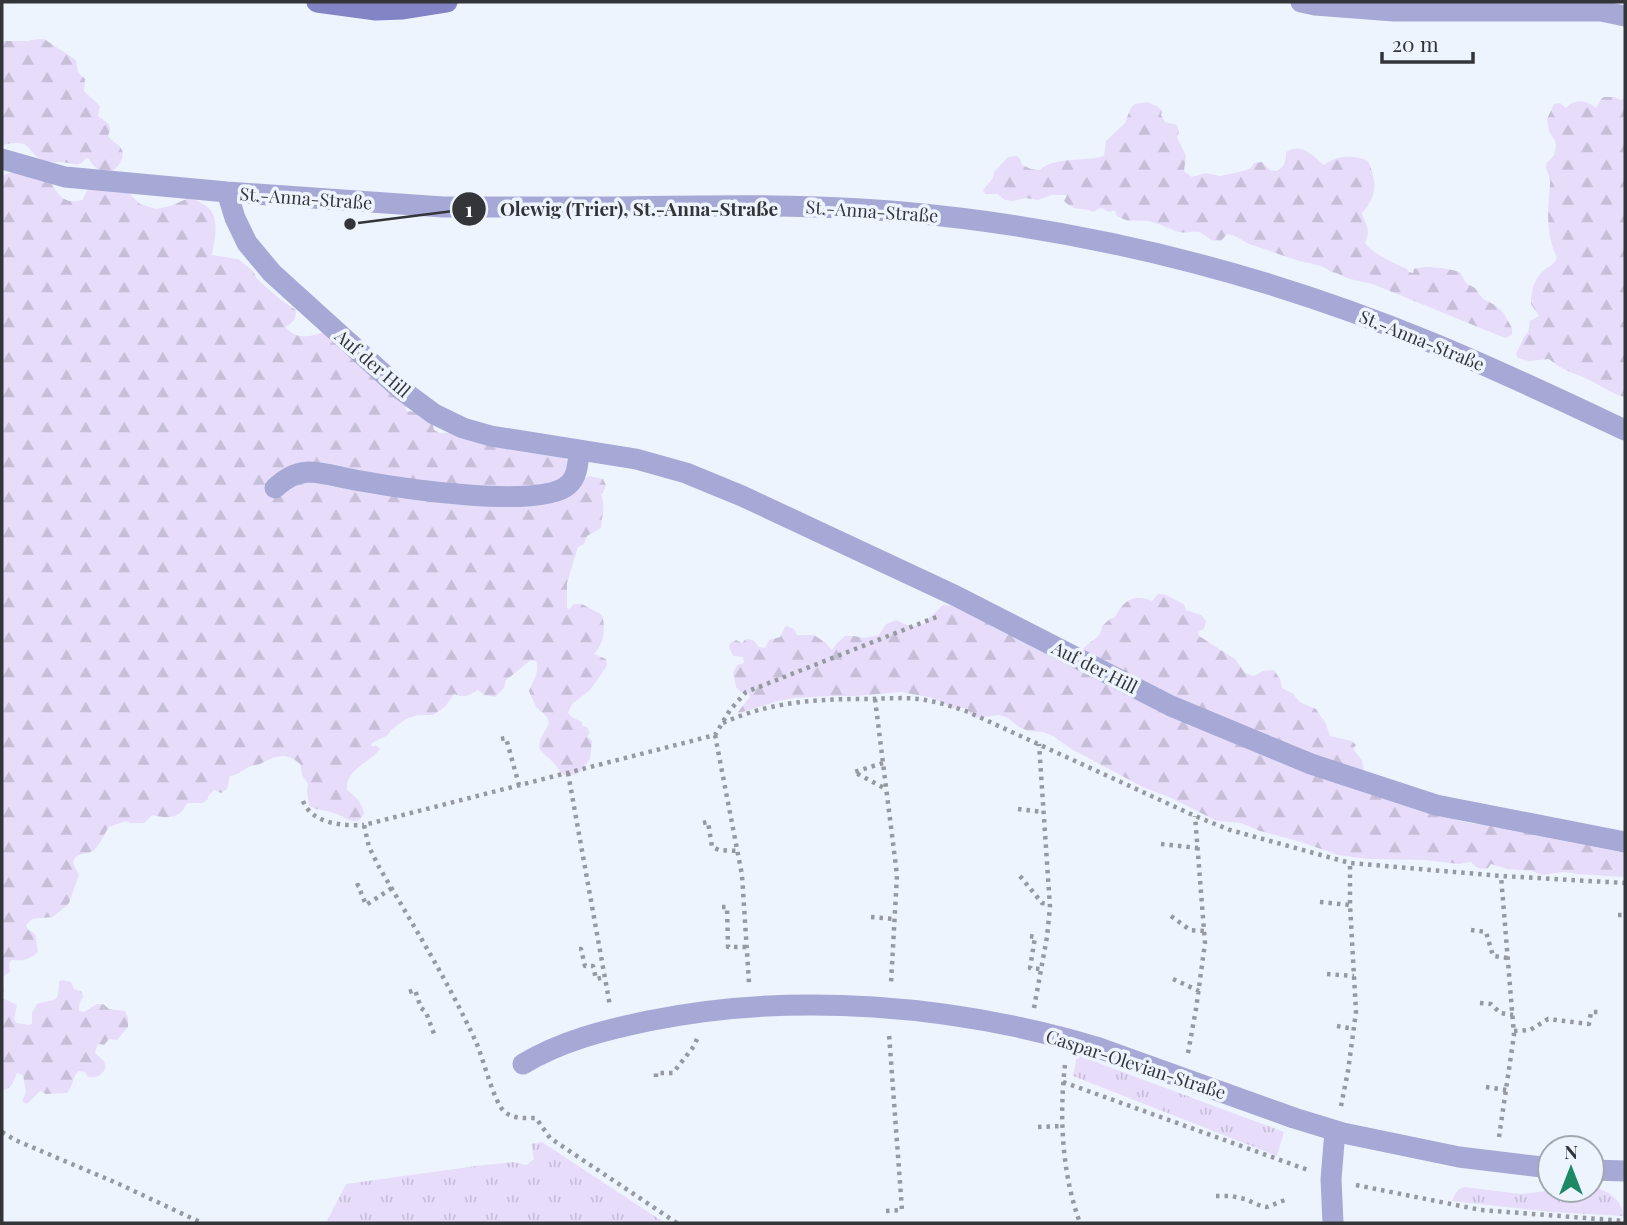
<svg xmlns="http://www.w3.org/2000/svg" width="1627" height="1225" viewBox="0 0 1627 1225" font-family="'Playfair Display',serif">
<defs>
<pattern id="grass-tufts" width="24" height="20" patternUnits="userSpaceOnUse" patternTransform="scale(1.75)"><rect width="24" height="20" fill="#e7ddfb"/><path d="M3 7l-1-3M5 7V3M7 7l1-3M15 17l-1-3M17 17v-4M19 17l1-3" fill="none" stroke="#c7bed8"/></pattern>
<pattern id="forest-firs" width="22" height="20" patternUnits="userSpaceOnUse" patternTransform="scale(1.75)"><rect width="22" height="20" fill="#e7ddfb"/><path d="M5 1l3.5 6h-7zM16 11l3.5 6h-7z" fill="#c7bed8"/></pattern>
</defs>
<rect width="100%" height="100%" fill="#eef4fe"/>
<path fill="url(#grass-tufts)" d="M1077,1055L1284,1132L1277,1156L1073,1076Z
M542,1142L665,1223H326L346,1184L483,1165L514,1162L526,1165L534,1159L531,1144Z
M1465,1187L1521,1194L1555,1190H1592V1187C1608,1190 1621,1199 1624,1216L1551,1212L1452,1201C1456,1193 1456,1189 1465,1187Z"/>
<path fill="url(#forest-firs)" d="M38,39H44L76,60L78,72L85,79L84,91L100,106L98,116L109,124L110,130L108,136C110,139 113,141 117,144C129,153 120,166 110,173C100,172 94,168 89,159L86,158C78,170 72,162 61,162C53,162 48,164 40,159C33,155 31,148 24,144C17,142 9,143 2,145V41H28Z
M1604,97H1614L1621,100L1625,97V397C1612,394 1602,386 1589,380C1575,373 1561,370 1549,359L1529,361L1518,358L1516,354L1524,337L1528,332L1530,321L1539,316L1531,304C1531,293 1533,281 1542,272C1548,266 1554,266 1557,257C1545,235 1548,208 1550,184C1551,178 1547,173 1546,167L1547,163L1554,155L1556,146L1555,141L1549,131L1547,119L1554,104L1560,103L1566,108C1575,98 1587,100 1596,108L1601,99Z
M1147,102L1157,106L1162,111L1161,115L1165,122L1177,125L1179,132L1177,137L1186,156L1184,171L1192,177L1206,173L1220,176L1243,171L1251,168L1254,163L1262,162L1270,170L1277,171C1285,166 1286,161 1286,152C1302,142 1312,155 1324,165C1337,155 1353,154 1368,161C1377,182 1378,195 1362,213C1365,226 1372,228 1365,243C1373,254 1394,263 1407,269L1409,272L1413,273L1414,269C1429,265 1445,268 1460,272L1466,283L1475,288L1483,299L1493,304L1503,312L1512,328V335L1505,338L1375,285C1366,282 1356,281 1347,278C1341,276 1337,272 1331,272C1322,264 1310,264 1299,261C1283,256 1268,250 1252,245C1243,242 1237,235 1227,234L1221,241C1209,241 1210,238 1201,233C1195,230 1187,234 1179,232C1169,229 1159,223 1148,221C1139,219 1130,223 1121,218C1116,216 1116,215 1115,210L1110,212L1101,208L1093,212C1082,206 1076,213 1064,201L1067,195H1051L1038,200L1026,198L1013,201L1005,200L997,194H985L983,190L993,178L994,172L1008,157L1017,156L1020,159L1022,165L1031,169L1040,170C1053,157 1083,161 1101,157L1104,155L1106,141L1125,123L1131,107L1135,104Z
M9,173H25L51,181C57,195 65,205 82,200L87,191L96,185L128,192L140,204L156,209L170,206L189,198C222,207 217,227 212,255L238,259L253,271L257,279L281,300L296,310C296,319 293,323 285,327C297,340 309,337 324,332L406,402V411L415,412L432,421L434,430L440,433H469L564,457L582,479L590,476L603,479L606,485L603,493L601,494C606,508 602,513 601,528L587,536L584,544L578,547L567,583V608L569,609L574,604H582L602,615C606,629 604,643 594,654L606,659L607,666L590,690L572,704L568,713L572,717L582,722V726L587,727L590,733L587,736L592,741L590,759L578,774C557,777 564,774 553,762C548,757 543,754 539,748L540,740L549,723L547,717L536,707L529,691C533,680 540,673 536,661L531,660L506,680L504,688L495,697L484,695L478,690C469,696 463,698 454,694L445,707L433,715H418L406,719L391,730L388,735L372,743L371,746H377L380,749C369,764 345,769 347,790C356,797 362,802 364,814L358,821C347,822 344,816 334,813C325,810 319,811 309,806L307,791L308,784L302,775L300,764C286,751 276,756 262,763C259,765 255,765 251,766C243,769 239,775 230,776L227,789L221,793L214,790L208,796V799L203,803H187C180,819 168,819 152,815L144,823H130L126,821L109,827C104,833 102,842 96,848C88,858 78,848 73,863L79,875L69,903L65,907L53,917L32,919L26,925L28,929L35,934L38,952C29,960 24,961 12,960L9,963L10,972L2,977V176Z
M1158,594C1168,593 1175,601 1184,604L1186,610L1201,615L1206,621L1204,629L1198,632L1199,636L1235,659L1245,673L1254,676L1263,671L1274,670L1280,679L1282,688L1292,693L1300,702L1316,709L1326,724L1330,736L1352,741L1356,745L1353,749L1362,760L1364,771L1446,813L1453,819L1465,822L1475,824L1497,822L1625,847V877L1578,874L1564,872L1542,875L1532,871L1507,869L1491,864L1488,868C1480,870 1476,868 1471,862L1459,864L1425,860L1369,859L1338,855L1301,842L1260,831L1241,823L1217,821L1171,798L1143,787L1073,750L1053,736L1043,732L1028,731L1019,727L1008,718L999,715L975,718L970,714L968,708H952L933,698L901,692L854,696H831L794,698L778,701L739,713L738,712L750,697L748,692H741L736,687L733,673L737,665L744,663L743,657L733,656L729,647L730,643L736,640L742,643L746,639L753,640L759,647L765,648L769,640L780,637L785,627L787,626L794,629L797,635H814L826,643L832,650L837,643L845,636H854L864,638L879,635L886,624L896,620L909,626L922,625L943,605L959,606L1075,660C1079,655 1082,649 1087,645C1095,638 1101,637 1102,626L1110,619L1115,617C1123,601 1134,593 1152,601Z
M63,980L71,982L74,989L82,992L83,996L79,1005V1011L84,1012L97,1004H103L109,1009L125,1011L128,1018V1027L117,1040L109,1039L104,1045L99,1044L97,1046L95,1053L104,1061L106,1067C101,1076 98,1078 88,1077L85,1072L79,1071C72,1076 74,1085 67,1093L46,1094L40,1091L27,1104L22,1101L26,1092L23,1075L17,1073C13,1081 13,1089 2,1090V986L4,988L2,998L17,1005L14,1019L17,1023L29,1025L32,1024V1013L37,1004C57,997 58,1006 59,981Z"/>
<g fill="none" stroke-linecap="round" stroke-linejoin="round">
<path stroke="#969aa0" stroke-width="4.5" stroke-dasharray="3.5 5" stroke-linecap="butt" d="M875,699L897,875L891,983
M723,723C769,702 815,699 865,699C883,699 901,697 919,699C935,701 950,706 966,711L1195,816L1230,830L1350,863L1501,876L1625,883
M715,735L742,875L749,983
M501,739L506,738L519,785
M883,763L854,772L886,789
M568,773L610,1006
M303,801C312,824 343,826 364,825
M1018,809L1043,812
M703,823L708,822L712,847L719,850L738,851
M1161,844L1198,848
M1020,876L1042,903L1049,904
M356,886L358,885L366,905L392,888
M1320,902L1350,905
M722,907H727L728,947H747
M1618,915H1625
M1171,916L1190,930L1204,931
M871,917L895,919
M1471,930L1486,932L1493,956L1508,958
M1030,936L1035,937L1030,968L1040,969
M579,949H581L585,966H593L596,979L605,977
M1327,974L1354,976
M1173,979L1199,991
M409,992L415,990L421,1008L426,1012L434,1034
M1480,1003L1491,1004L1500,1013L1513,1015
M1034,1008L1047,937L1050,907L1039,744
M1337,1026L1354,1029
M1514,1031L1530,1030L1548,1019L1589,1024L1591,1012H1599
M1188,1053L1196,1009L1205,943L1195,816
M1065,1065C1059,1117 1062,1174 1080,1223
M656,1077V1073H673L694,1046L697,1039
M1063,1082L1308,1170
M1486,1087L1507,1090
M1341,1106L1348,1071L1356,1012L1350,905V863
M1038,1127L1063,1126
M2,1132L15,1140L119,1184L202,1223
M1499,1137L1514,1035L1501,876
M1356,1185L1481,1210L1625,1221
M1216,1196H1231L1245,1199L1261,1206L1267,1207L1285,1200
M886,1211L902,1210L889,1034
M677,1223L550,1138L536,1118C525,1118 513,1119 505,1112C494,1104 483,1057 476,1042C448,981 413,925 379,867L369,847L364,825L715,735L730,710L746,692L939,616"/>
<path stroke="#a6a9d6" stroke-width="21" d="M1301,2L1315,5L1394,11H1601L1625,16
M2,159L65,177L227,192L443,207C496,207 549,207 602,207C702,206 802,203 902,212C1083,228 1262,273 1430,342C1496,369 1561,400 1625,430
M227,192L235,218L247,243L272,273L399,388L434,414L463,428L491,436L636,459L686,473L742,496L956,596L1171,706L1311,764L1436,805L1625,842
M275,488C285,479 294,473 308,472C325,472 344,479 361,481C399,488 541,510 568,485C578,477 578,462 579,450
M523,1064C561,1041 605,1030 648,1021C793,991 955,1005 1096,1047L1294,1118L1343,1133L1459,1157L1550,1168
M1592,1170L1625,1171
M1333,1223L1331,1179L1335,1131"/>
<path stroke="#8284c5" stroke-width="21" d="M317,2L376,10L403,9L447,2"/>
</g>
<g text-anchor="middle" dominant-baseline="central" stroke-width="7" stroke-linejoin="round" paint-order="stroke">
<g font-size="18" fill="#333538" stroke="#eef4fe">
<text transform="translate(306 198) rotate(4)">St.-Anna-Straße</text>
<text transform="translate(872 211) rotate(4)">St.-Anna-Straße</text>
<text transform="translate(1422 340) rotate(22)">St.-Anna-Straße</text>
<text transform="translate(373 363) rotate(41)">Auf der Hill</text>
<text transform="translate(1095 667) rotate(27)">Auf der Hill</text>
<text transform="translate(1136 1064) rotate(18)">Caspar-Olevian-Straße</text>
</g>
</g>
<path fill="none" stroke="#333538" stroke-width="2.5" d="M350 224L469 209"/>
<g fill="#333538" stroke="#eef4fe" stroke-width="2.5">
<circle cx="350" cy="224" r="7"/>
<circle cx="469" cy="209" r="18"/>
</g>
<g font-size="21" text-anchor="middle" font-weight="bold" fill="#fff">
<text x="469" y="217">1</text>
</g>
<g font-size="19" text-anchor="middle" font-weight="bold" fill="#333538" stroke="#eef4fe" stroke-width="7" stroke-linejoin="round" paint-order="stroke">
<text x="639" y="216">Olewig (Trier), St.-Anna-Straße</text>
</g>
<rect width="1627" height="1225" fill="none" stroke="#333538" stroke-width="7"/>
<g transform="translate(1571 1169)"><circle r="33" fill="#eef4fe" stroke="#a3a8af" stroke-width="2"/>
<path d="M0-5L12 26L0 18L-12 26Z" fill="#1d8865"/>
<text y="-10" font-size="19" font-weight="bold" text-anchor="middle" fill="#333538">N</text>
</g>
<path d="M1382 52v10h91v-10" fill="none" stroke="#333538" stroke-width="3.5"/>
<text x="1392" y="52" font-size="21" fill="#333538" stroke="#eef4fe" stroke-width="5" paint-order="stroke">20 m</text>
</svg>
